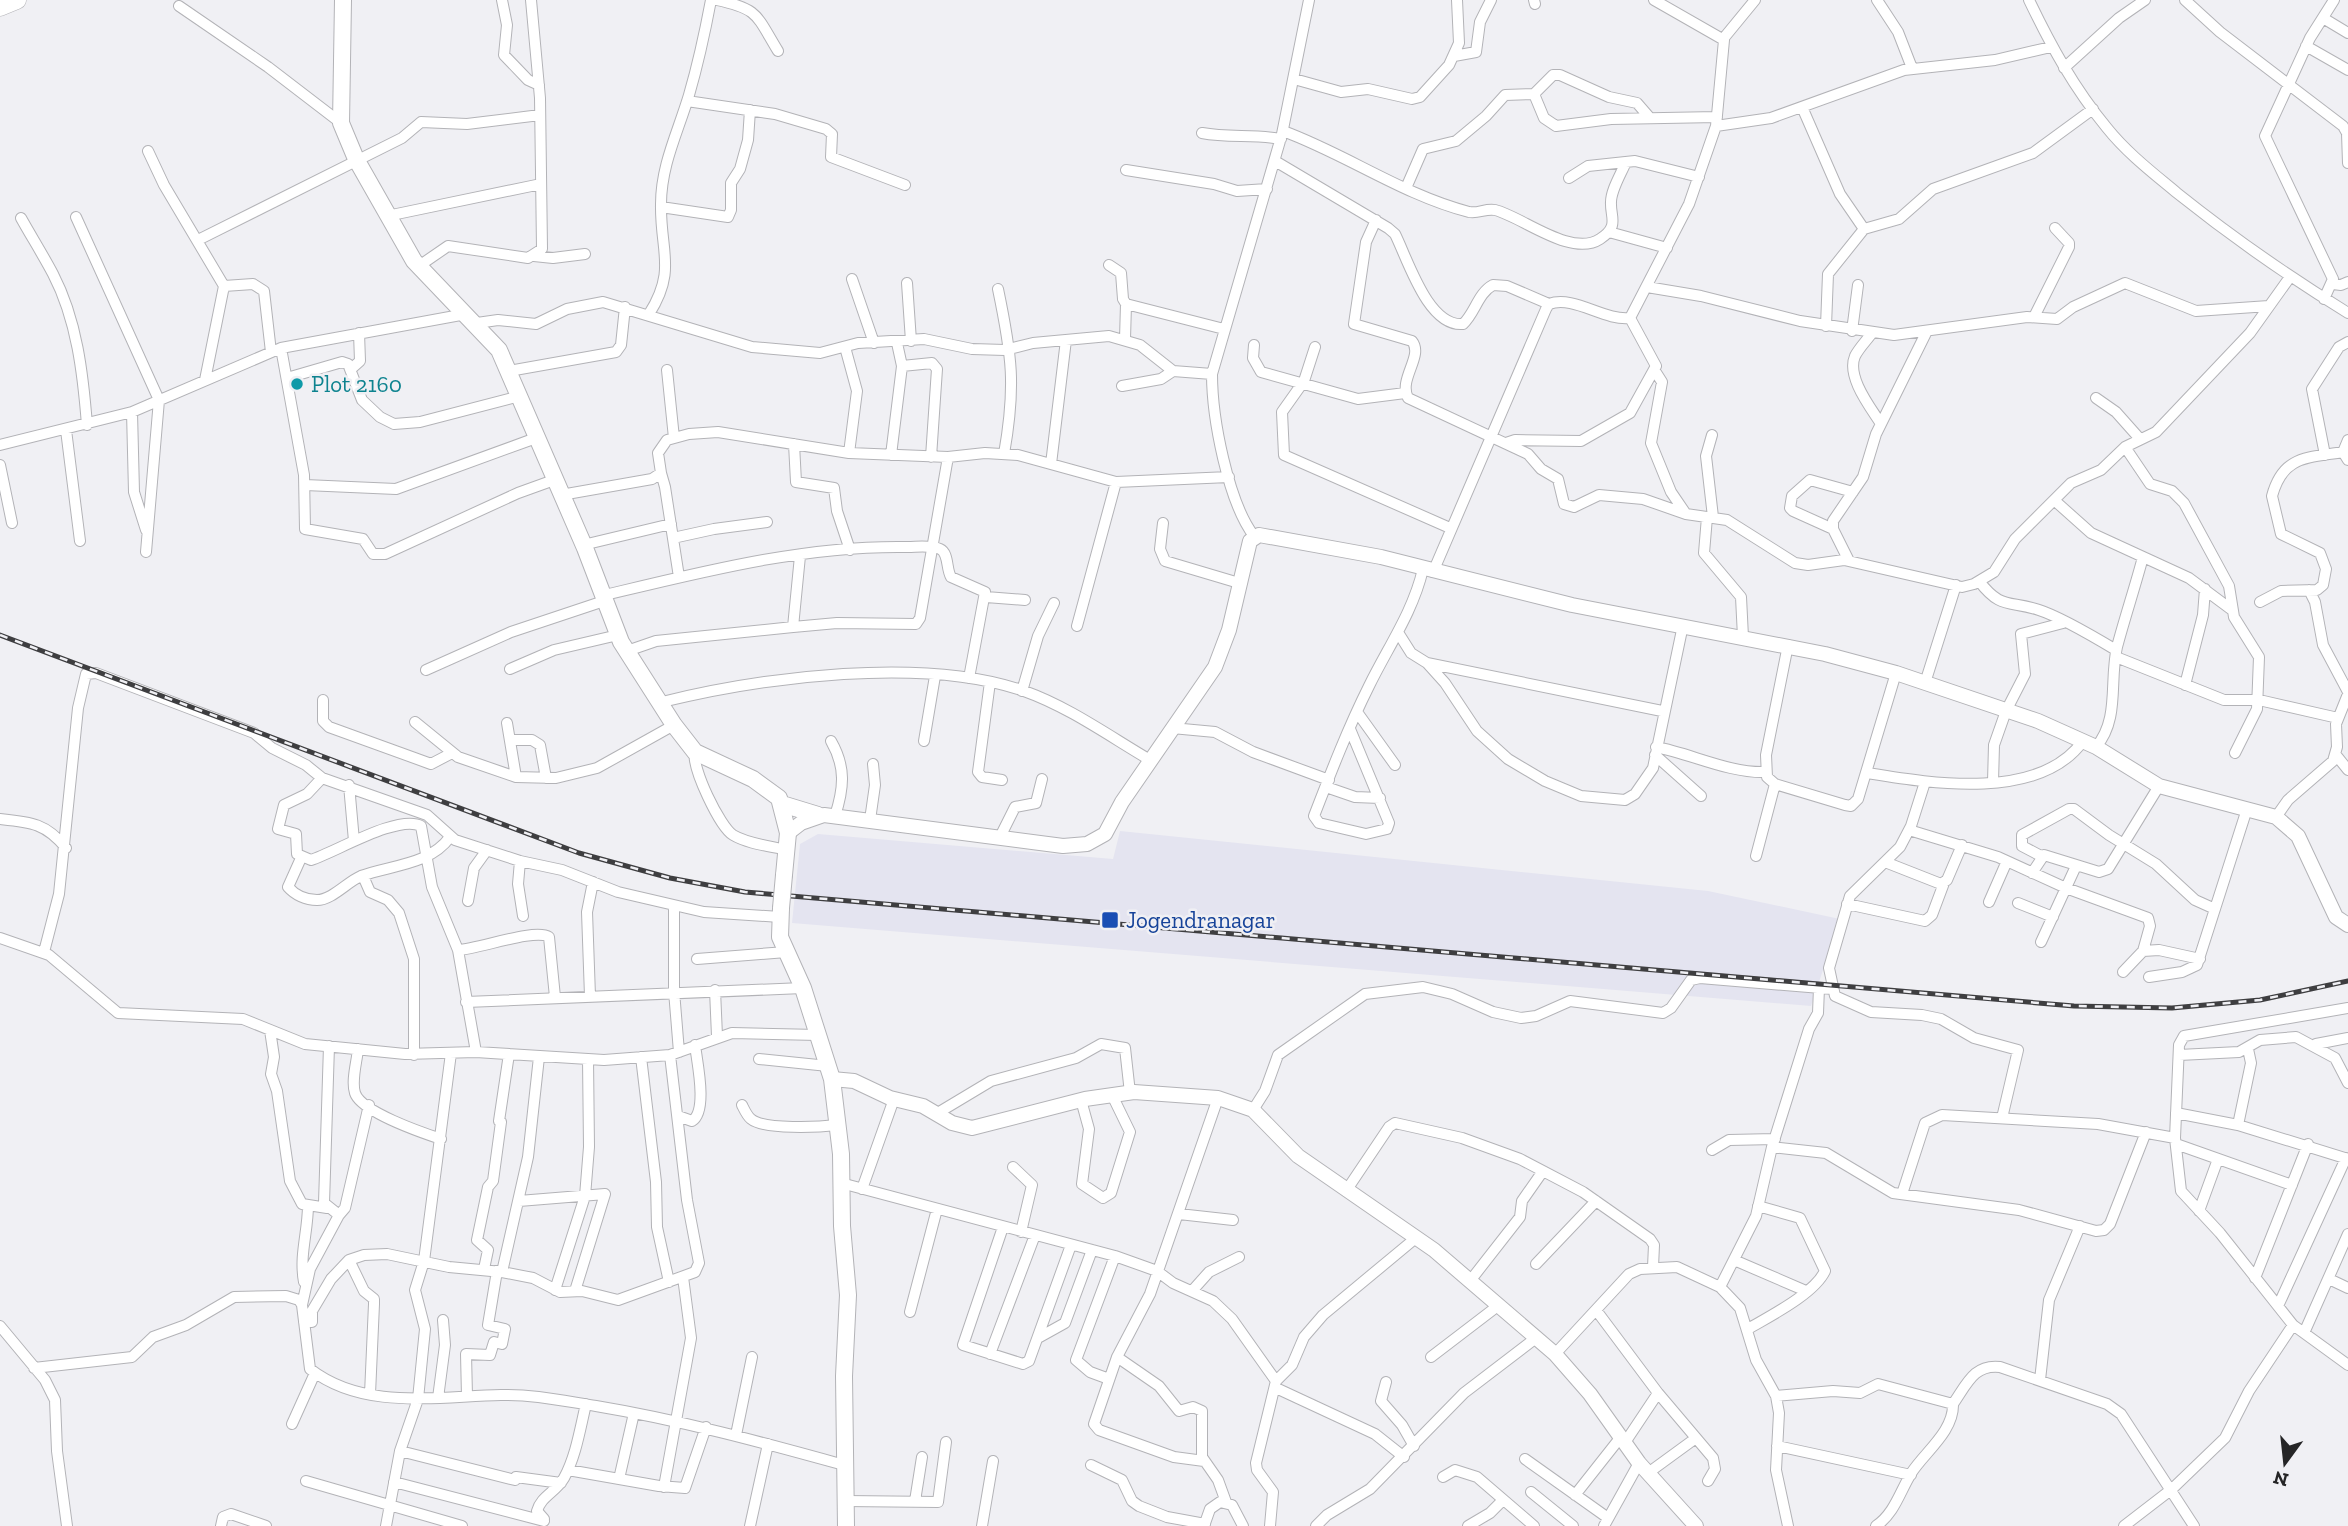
<svg xmlns="http://www.w3.org/2000/svg" width="2348" height="1526" viewBox="0 0 2348 1526" font-family="'Zilla Slab',serif">
<rect width="100%" height="100%" fill="#f0f0f4"/>
<path fill="#e4e4f0" d="M1120,831L1708,891L1840,919L1811,1006L792,923L800,844L818,834L1113,859Z"/>
<g fill="none" stroke-linecap="round" stroke-linejoin="round">
<defs>
<path id="minor" d="M502,0L507,25L504,55L528,80L539,85
M717,0C759,9 756,15 778,51
M1534,0L1535,4
M1877,0L1898,32L1912,68
M2029,0C2051,46 2074,88 2107,128C2127,153 2153,173 2177,193C2232,237 2288,276 2348,313
M2185,0L2220,32L2343,126L2347,133L2348,163
M179,6L268,67L341,123
M2323,18L2348,33
M1723,39L1755,0
M2306,46L2348,70
M1454,56L1476,52L1480,22L1491,0
M2064,68L2119,18L2145,0
M1294,79L1341,92L1368,89L1412,99L1420,97L1449,65L1459,43L1457,0
M687,101L775,114L826,129L832,134L831,157L905,185
M1802,107L1840,194L1864,229
M1650,118L1637,103L1609,97L1560,75H1553L1534,94L1544,118L1556,126L1611,119L1717,117
M1716,126L1771,118L1904,70L1995,60L2051,47
M1283,131C1346,154 1403,195 1469,212C1478,214 1486,208 1495,210C1521,216 1571,258 1600,239C1620,226 1610,217 1611,202C1611,190 1621,174 1626,162
M1202,133C1228,138 1254,134 1281,139
M148,151L164,185L224,286L205,380
M1275,161L1388,228L1395,234C1408,260 1428,327 1463,324C1475,313 1478,293 1493,285L1507,286L1549,304
M1126,170L1214,184L1237,191L1267,189
M1569,178L1588,166L1635,161L1699,177
M1406,188L1423,149L1456,141L1486,116L1505,95L1534,94
M661,207L728,217L731,210V183L740,169L748,140L750,110
M387,216L541,184
M76,217L159,400L146,552
M21,218C31,236 43,255 53,274C77,320 83,374 87,425
M1376,220L1366,242L1354,324L1412,341C1424,356 1398,379 1408,398L1528,454L1541,469L1558,479L1564,504L1574,507L1599,495L1643,499L1686,514L1727,520L1795,563L1808,565L1844,560L1962,587L1974,584L1994,572L2015,539L2071,483L2101,470L2125,447L2156,432L2250,333L2290,277
M1609,232L1667,248
M198,240L402,138L421,122L467,124L540,115
M534,256L553,258L585,254
M1109,265L1121,273L1123,299L1126,304L1224,329
M419,266L448,246L528,258L542,249L540,98L531,0
M852,279L874,343
M907,283L911,341
M2333,284L2341,285L2348,282
M224,286L253,284L264,291L271,352
M1647,287L1701,296L1800,321L1894,335L2027,317L2057,319L2073,307L2125,283L2196,311L2269,306
M998,289C1012,356 1016,386 1004,454
M2324,299L2333,279L2265,136L2310,38L2334,0
M649,314C677,270 660,251 661,204C661,165 678,132 689,95C698,64 705,32 711,0
M2034,317L2069,247V243L2055,228
M477,323L498,320L536,324L567,309L603,302L752,347L820,353L858,343L924,339L972,349L1005,350L1033,343L1109,336L1140,345L1173,371L1212,374
M1826,326L1828,274L1864,229L1899,219L1933,189L2033,153L2093,109
M1852,331L1858,285
M1872,333C1867,340 1859,348 1855,356C1846,377 1871,408 1881,424
M1125,339L1126,304
M897,343L902,366L932,363L937,369L931,457
M1254,345L1253,358L1261,372L1358,399L1405,393
M845,347L857,391L849,453
M1315,347L1304,381L1282,412L1284,455L1450,528
M281,348L304,475L305,529L363,539L373,554H385L518,493L554,480
M351,369L360,361L359,333
M667,370L674,438
M509,371L616,352L621,345L625,307
M1655,371L1662,382L1651,443L1671,492L1686,514
M287,378L342,362L348,364L362,400L380,417L394,424L420,422L520,396
M1122,386L1161,379L1173,371
M2096,398L2116,412L2140,439
M132,412L134,492L146,530
M66,430L80,541
M1712,435L1706,456L1713,517
M2348,440L2343,452L2348,460
M1506,443L1515,440L1581,441L1630,413L1656,366L1630,318
M794,444L796,482L834,488L837,511L850,550
M0,445L132,412L281,348L466,314
M2125,447L2150,484L2172,491L2184,503L2229,586L2234,617L2259,657L2257,709L2235,753
M891,455L902,366
M2325,455L2312,389L2339,347L2348,342
M1051,464L1066,340
M0,465L12,523
M661,473L665,487L679,577
M305,485L396,489L536,438
M561,495L652,479L661,473L658,453L667,440L689,434L718,432L849,453L948,457L985,453L1018,455L1116,482L1229,477
M2054,500L2091,533L2189,578L2232,610
M1707,517L1704,553L1741,597L1743,637
M1163,523L1160,549L1165,561L1239,583
M1833,529L1793,511L1790,508L1792,496L1810,480L1853,492
M1254,536C1228,502 1212,418 1212,374L1282,134L1309,0
M673,538L714,529L767,522
M583,545L671,524
M1849,561L1833,529V521L1863,477L1876,434L1927,331
M1433,572L1546,309L1549,304C1574,295 1604,321 1630,318L1689,204L1716,126L1724,40L1654,0
M1979,581C2001,610 2009,600 2039,610C2061,617 2096,638 2116,650
M2309,590L2315,602L2323,645L2348,692
M601,596C701,572 805,545 908,547C917,547 931,545 940,549C949,553 946,569 951,577L985,592L969,678
M986,597L1025,600
M2260,602L2281,591L2317,590L2323,585L2326,569L2320,553L2281,534L2272,496C2283,455 2308,458 2343,452
M1077,626L1116,482
M793,627L800,556
M1399,634L1411,653L1427,663L1662,711
M1788,645L1766,755L1767,777L1775,784L1845,805L1851,806L1858,799L1896,673
M627,651L656,641L793,627L837,623L916,624L920,618L948,457
M2116,657L2224,700H2259L2338,718
M1427,663L1445,683L1477,731L1508,759L1545,781L1581,796L1625,800L1635,794L1653,768L1683,625
M510,669L554,650L618,635
M426,670L511,632L604,601
M990,682L978,772L982,777L1002,780
M1925,683L1956,585
M2185,685L2203,615L2205,589
M1022,691L1038,636L1054,603
M323,700V721L329,727L431,764L452,753
M662,702C763,677 924,656 1024,691C1069,707 1109,736 1150,760
M1357,712L1395,765
M415,722L458,757L516,777L556,778L597,768L674,725
M507,723L516,777
M1172,728L1215,732L1253,752L1329,780
M1350,729L1389,823L1387,829L1366,834L1319,823L1314,816C1331,772 1348,728 1369,686C1388,647 1413,612 1423,569
M510,740H532L540,745L546,778
M831,741C846,767 844,788 835,816
M924,741L935,676
M1656,747C1692,754 1729,773 1765,772
M2096,747C2120,719 2109,681 2117,647C2125,617 2135,587 2143,557
M695,752C691,767 720,827 733,835C748,844 770,846 787,850
M1655,755L1701,796
M2336,755L2348,770
M1867,773C1929,783 2039,802 2083,741
M1925,782L1911,826L1900,847L1850,896L1829,968L1835,996L1871,1012L1922,1015L1941,1019L1974,1038L2018,1050L2002,1118
M1993,782L1994,745L2006,711L2025,674L2021,634L2063,623
M349,785L354,841
M1326,787L1355,797L1380,798
M2276,817L2288,800L2333,761L2337,747L2336,724L2348,694
M0,819C30,822 46,823 66,848
M870,820L875,785L873,764
M1909,830L1998,857L2066,888L2148,918L2150,926L2143,951
M1000,837L1015,807L1036,803L1042,779
M1756,856L1775,784
M2041,856L2022,846V835L2069,809H2074L2109,835L2156,864L2195,900L2215,909
M301,858L288,887C295,895 306,900 317,900C332,900 347,882 361,876C391,865 430,865 450,837
M520,861L518,884L523,916
M1885,862L1941,884L1947,880L1962,845
M2032,873L2044,855L2099,872L2108,869L2159,786
M363,876L370,892L388,900L399,913L414,959V1055
M468,901L474,868L487,850
M1989,902L2007,861
M2018,903L2053,917
M1847,904L1925,921L1932,915L1944,883
M674,907V991L679,1052
M0,938L49,955L118,1013L243,1019L305,1044L405,1054L476,1052L604,1060L670,1055L732,1033L818,1035
M2041,942L2076,866
M458,950C479,949 535,928 549,937L555,997
M44,952L59,894L78,708L86,674L96,673L254,733L272,748L306,765L322,778
M697,959L786,952
M2123,972L2143,951L2159,950L2200,959
M2149,977L2182,972L2197,965L2247,809
M715,990L717,1036
M590,996L587,912L593,882
M466,1002L803,988
M2348,1008L2184,1036L2179,1045L2175,1138L2181,1191L2220,1233L2293,1325L2348,1365
M270,1030L274,1057L271,1074L277,1091L290,1181L302,1204L327,1208
M2316,1044L2348,1038
M329,1046L324,1203L339,1215L345,1208L369,1105
M358,1049C357,1061 351,1081 355,1093C361,1112 423,1133 441,1139
M476,1052L458,950L432,887L421,826C398,814 336,852 311,860L297,854L296,834L278,829L284,805L307,794L322,778L427,815L455,840L520,861L562,870L618,892L704,912L780,917
M2179,1055L2239,1052L2260,1040L2296,1037L2335,1058L2348,1083
M641,1057L656,1182L657,1227L669,1282
M759,1059L828,1066
M1081,1100L1089,1129L1082,1184L1103,1198L1111,1193L1130,1132L1112,1095
M742,1105C744,1109 747,1116 751,1119C764,1130 820,1127 837,1125
M1253,1110L1265,1091L1278,1055L1365,994L1423,987L1452,994L1493,1012L1521,1018L1536,1016L1570,1001L1663,1013L1671,1008L1691,980L1700,978L1833,989
M2176,1113L2238,1125L2348,1159
M936,1114L991,1081L1076,1058L1101,1044L1125,1048L1130,1093
M678,1116L692,1121C708,1111 697,1062 695,1045
M2238,1125L2251,1063L2248,1049
M2176,1144L2292,1185
M1772,1147L1826,1153L1893,1193L2019,1210L2096,1231L2104,1230L2110,1224L2146,1132
M1712,1150L1729,1140L1775,1139
M1013,1167L1032,1185L1021,1232
M841,1183L1115,1256L1157,1271L1173,1283L1213,1301L1232,1319L1276,1381L1256,1463L1257,1470L1273,1492L1270,1526
M862,1189L894,1099
M1346,1191L1389,1127L1395,1123L1462,1138L1520,1159L1583,1192L1650,1239L1654,1245L1653,1267
M1902,1194L1925,1123L1942,1115L2098,1124L2175,1138
M519,1201L605,1194L575,1291
M2199,1211L2218,1159
M1179,1214L1233,1220
M1003,1227L963,1345L1023,1364L1029,1361L1071,1245
M349,1260L364,1291L374,1299V1304L370,1394
M1734,1260L1806,1291
M1536,1264L1596,1201
M484,1269L488,1250L477,1240L488,1187L493,1181L501,1122L499,1121L509,1054
M502,1272L528,1157L539,1057
M2255,1278L2308,1144
M2329,1279L2348,1288
M1470,1281L1520,1217L1522,1201L1543,1171
M304,1282C299,1255 308,1232 308,1205
M1720,1287L1756,1216L1772,1147L1809,1029L1818,1013L1819,988
M555,1290L585,1196L589,1147L588,1059
M1192,1291L1209,1272L1239,1257
M302,1305L310,1269L339,1215
M2278,1306L2346,1158
M1596,1310L1658,1393L1713,1458L1715,1469L1708,1481
M910,1312L937,1209
M304,1322H312V1311L331,1279L349,1260L364,1255L387,1254L449,1267L502,1272L533,1278L560,1292L582,1291L618,1300L695,1272L699,1263L687,1200L670,1055
M0,1326L45,1380L55,1400L57,1451L67,1526
M1748,1329C1770,1316 1814,1294 1825,1271L1800,1218L1758,1206
M2304,1333L2348,1234
M1038,1338L1065,1323L1092,1250
M990,1354L1035,1235
M1555,1354L1629,1274L1640,1269L1677,1267L1720,1287L1740,1308L1756,1360L1776,1396L1779,1413L1776,1470L1788,1526
M1117,1357L1159,1386L1179,1411L1193,1407L1202,1411V1457L1218,1480L1226,1502
M1431,1357L1499,1305
M34,1368L132,1357L153,1337L186,1325L234,1297L286,1296L299,1300L302,1305L310,1369C364,1411 438,1396 501,1395C533,1394 564,1401 596,1406C680,1420 761,1442 844,1465
M1109,1379L1090,1372L1076,1360L1115,1256
M2040,1380L2049,1300L2080,1226
M1276,1381L1292,1365L1304,1337L1323,1315L1417,1237
M1386,1382L1381,1401L1402,1425L1414,1446
M1276,1388L1375,1434L1404,1457
M467,1396L466,1354L490,1355L494,1342L502,1344L505,1329L488,1325L497,1271
M1776,1396L1833,1391L1860,1393L1878,1384L1953,1404C1954,1431 1925,1452 1912,1472C1900,1491 1895,1513 1876,1526
M438,1398L445,1345L443,1320
M1953,1404C1967,1384 1974,1364 2000,1367L2107,1404L2121,1414L2194,1526
M292,1424L315,1373
M736,1435L752,1357
M1624,1444L1658,1393
M1777,1446L1911,1475
M400,1451L515,1480L516,1477L561,1483
M1525,1459L1608,1518
M1204,1461L1174,1457L1099,1430L1094,1424L1117,1357L1150,1294L1218,1098
M1091,1465L1122,1480L1132,1501L1139,1506L1167,1517L1205,1524
M568,1470L659,1486L685,1488L706,1427
M1648,1473L1696,1438
M1443,1477L1455,1470L1477,1477L1534,1526
M619,1479L634,1413
M306,1481L462,1526
M394,1482L544,1521
M664,1487L691,1338L683,1277
M1531,1492L1573,1526
M1575,1495L1620,1438
M845,1501L938,1502L946,1442
M915,1501L922,1457
M544,1519L537,1511C541,1496 556,1492 564,1478C576,1456 580,1429 586,1404
M221,1526L223,1517L231,1514L266,1526
M386,1526L400,1451L418,1399L425,1329L415,1290L424,1261L451,1053
M750,1526L768,1444
M982,1526L993,1461
M1204,1526L1210,1509L1220,1502L1232,1505L1243,1526
M1316,1526L1327,1515L1370,1489L1464,1393L1536,1338
M1468,1526L1490,1513L1503,1500
M1604,1526L1639,1463
M2124,1526L2172,1489L2225,1438L2249,1391L2293,1325"/>
<path id="tertiary" d="M788,833L801,823L824,815L1063,846L1087,844L1105,834L1122,802L1215,667L1229,630L1250,541L1259,535L1381,557L1572,605L1825,654L1896,673L2038,721L2096,747L2159,786L2276,817L2298,836L2336,917L2348,925
M832,1079L854,1081L890,1098L923,1106L952,1123L972,1128L1085,1099L1134,1092L1218,1098L1253,1110L1298,1156L1434,1250L1555,1354L1590,1394L1639,1463L1696,1526"/>
<path id="secondary" d="M343,0L341,123L356,159L414,261L499,350L585,548L621,642L674,725L695,752L753,779L779,798L788,833L784,875
M782,804L818,815
M781,908L780,937L803,988L832,1079L841,1154L842,1226L848,1295L844,1376L846,1526"/>
<path id="trunk" d="M0,7L17,0"/>
</defs>
<use href="#minor" stroke="#b3b3b7" stroke-width="12"/>
<use href="#tertiary" stroke="#b3b3b7" stroke-width="16"/>
<use href="#secondary" stroke="#b3b3b7" stroke-width="18"/>
<use href="#trunk" stroke="#b3b3b7" stroke-width="19"/>
<use href="#minor" stroke="#fff" stroke-width="10"/>
<use href="#tertiary" stroke="#fff" stroke-width="14"/>
<use href="#secondary" stroke="#fff" stroke-width="16"/>
<use href="#trunk" stroke="#fff" stroke-width="18"/>
<defs>
<path id="rail" d="M0,635L579,853L670,878L745,892L2074,1006L2172,1008L2260,1000L2348,981"/>
</defs>
<use href="#rail" stroke="#3e3e40" stroke-width="5"/>
<use href="#rail" stroke="#f0f0f4" stroke-width="2.5" stroke-dasharray="8" stroke-linecap="butt"/>
<defs>
<path id="secondary-bridge" d="M781,908L784,875"/>
</defs>
<use href="#secondary-bridge" stroke="#b3b3b7" stroke-width="18" stroke-linecap="butt"/>
<use href="#secondary-bridge" stroke="#fff" stroke-width="16"/>
</g>
<circle fill="#0f9aa8" stroke="#f0f0f4" stroke-width="2.5" cx="297" cy="384" r="7"/>
<rect fill="#1a4fb4" stroke="#f0f0f4" stroke-width="2.5" x="1101" y="911" width="18" height="18" rx="3.5"/>
<g text-anchor="middle" dominant-baseline="central" stroke-width="5" stroke-linejoin="round" paint-order="stroke">
<g font-size="23" fill="#0d838f" stroke="#f0f0f4" text-anchor="start">
<text x="311" y="384">Plot 2160</text>
</g>
<g font-size="23" fill="#164399" stroke="#f0f0f4" text-anchor="start">
<text x="1126" y="920">Jogendranagar</text>
</g>
</g>
<g transform="translate(2285 1463) rotate(195)" stroke="#f0f0f4" stroke-width="5" paint-order="stroke">
<path d="M0-5L12 26L0 18L-12 26Z" fill="#252526"/>
<text y="-10" font-size="19" font-weight="bold" text-anchor="middle" fill="#252526">N</text>
</g>
</svg>
